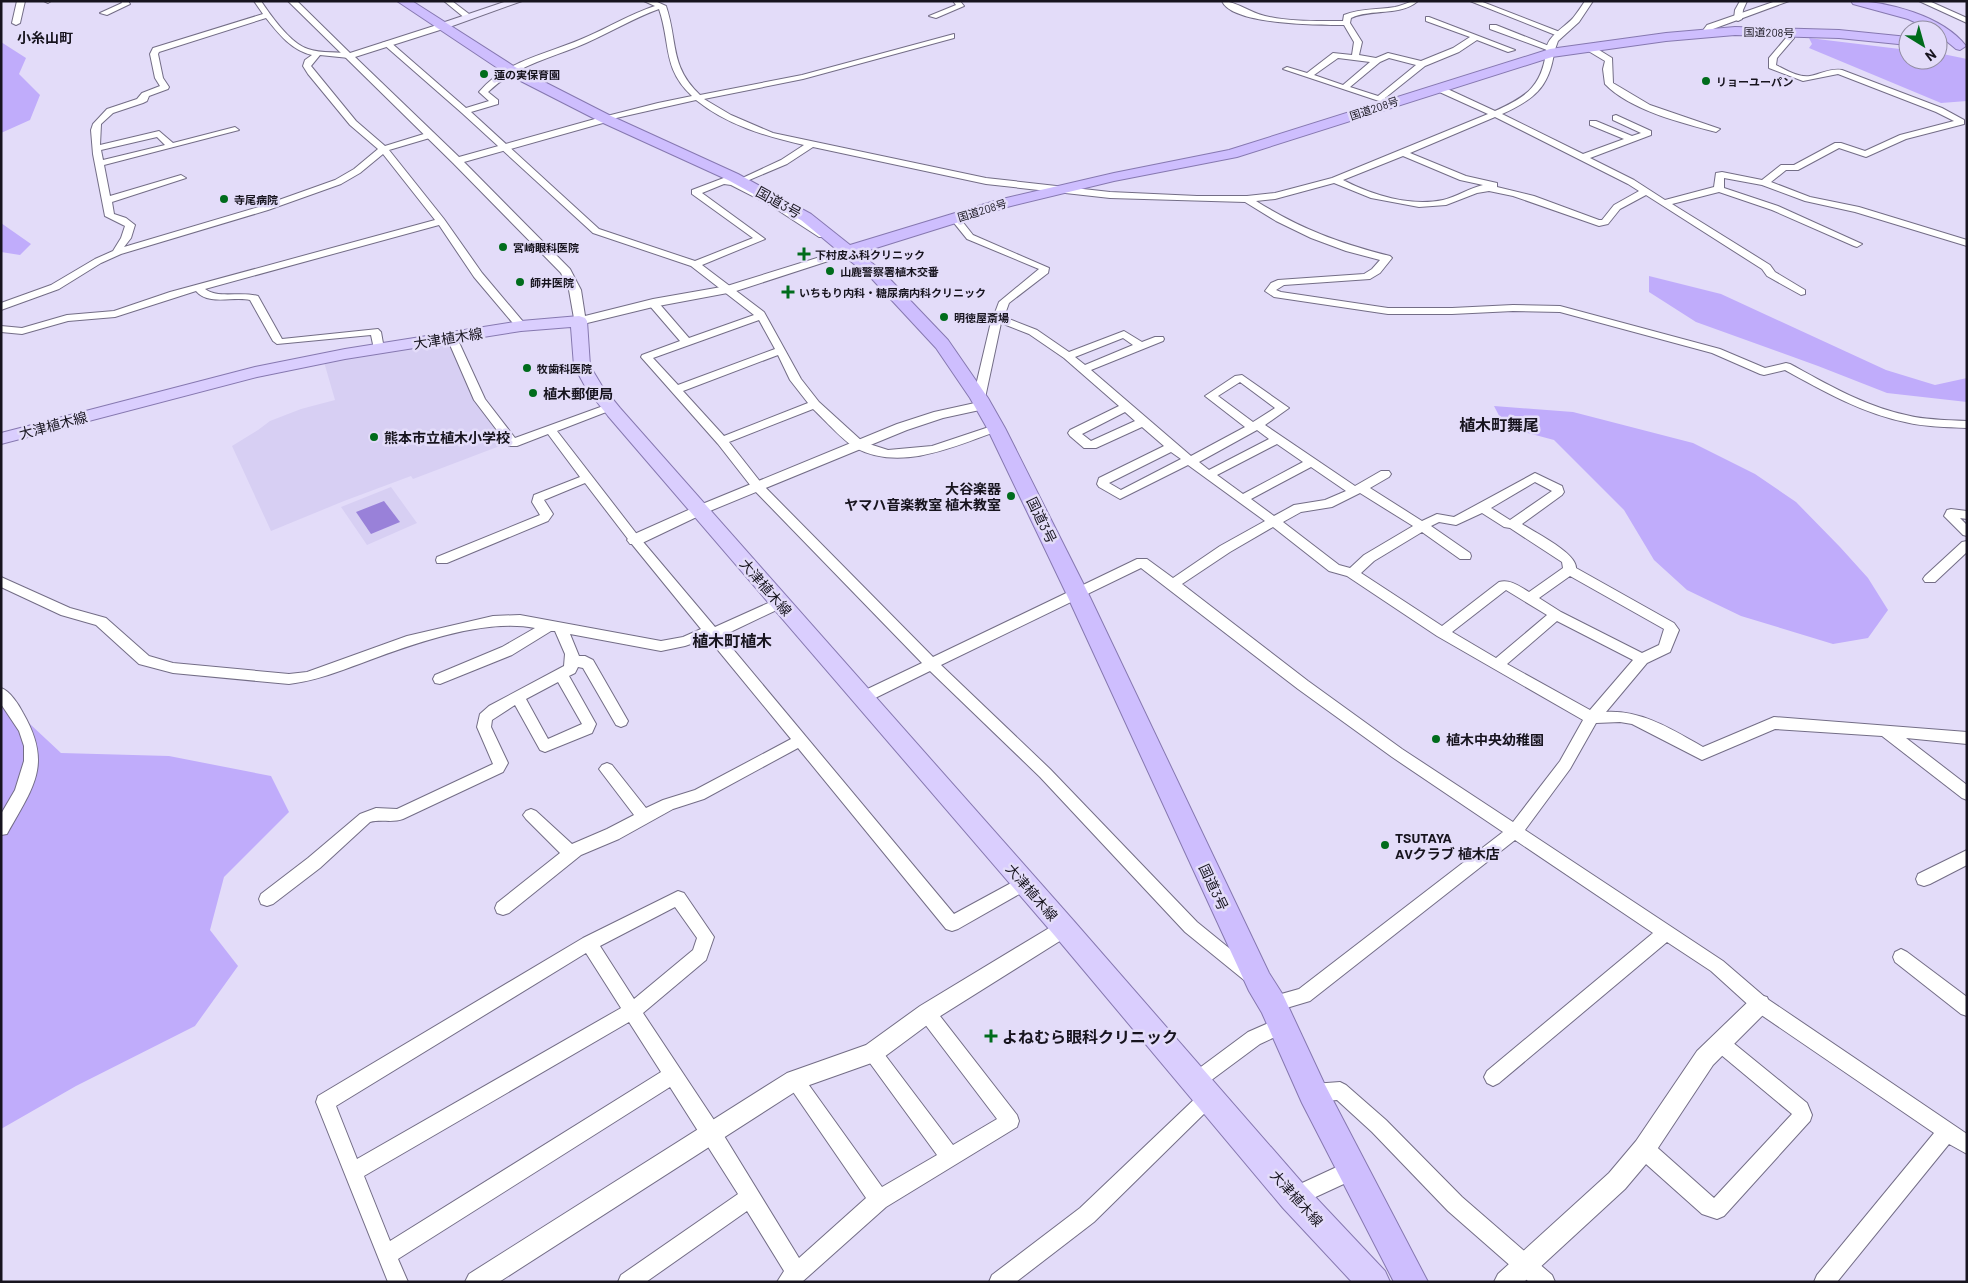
<svg xmlns="http://www.w3.org/2000/svg" width="1968" height="1283" viewBox="0 0 1968 1283" font-family="Barlow,'Noto Sans JP',sans-serif">
<rect width="100%" height="100%" fill="#e3dcf9"/>
<path fill="#d7cff3" d="M442,344L450,346L476,401L505,444L413,479L411,476L344,501L271,531L232,446L258,430L270,421L301,409L335,400L324,362Z
M391,487L417,523L367,545L341,507Z"/>
<path fill="#c0acfb" d="M1809,38L1908,50V60H1938V53L1967,59V101L1941,103L1809,48L1812,44Z
M1,42L26,58L19,74L40,95L30,120L1,133Z
M1,223L31,244L20,255L1,252Z
M1649,276L1721,294L1886,370L1935,385L1967,378V402L1887,393L1818,366L1696,322L1649,292Z
M1494,406L1573,412L1693,443L1755,474L1796,502L1840,547L1868,578L1888,610L1868,638L1833,644L1741,616L1687,590L1654,560L1624,510L1554,440L1505,427Z
M1,697L61,753L169,756L271,776L289,812L224,877L210,930L238,966L195,1026L76,1086L1,1129Z"/>
<path fill="#9981d9" d="M384,501L400,522L371,534L356,512Z"/>
<g fill="none" stroke-linecap="round" stroke-linejoin="round">
<defs>
<path id="minor" d="M17,1H25L20,23L16,25L12,23Z
M44,1H51L48,3Z
M121,1H128L130,4L107,15L100,13L122,3Z
M254,1H261C271,16 291,44 308,49C322,54 338,51 352,54V58H349L320,55L311,66L356,121L385,146L427,133H433V137L389,150L444,219L482,273L525,324L526,326L525,328H517L474,277L439,225L205,289C218,299 241,291 258,296L282,339L378,329L381,332L384,349L379,352L374,349L371,335L277,344L273,341L250,300C233,296 209,306 196,291L115,317L68,321L22,334L1,332V326L22,328L67,315L114,311L170,292L435,220L383,154L360,173L341,184L268,210L121,254L101,263L59,289L1,310V303L51,285L95,259L113,251L121,238L125,226L105,216L93,154L91,130L93,124L107,109L137,99L142,93L160,86L155,78L150,54L153,48L263,14ZM266,18C278,33 291,50 312,55L305,60L303,66L308,74L350,125L378,149L354,169L335,180L262,206L124,247L131,238L135,225L126,218L114,214L112,202L186,178L181,175L110,196L104,165L239,130L235,127L173,143L159,131L100,145L101,124L113,113L143,103L147,101L149,96L168,89L169,87L163,78L158,54L159,52ZM157,137L165,145L103,160L101,150Z
M444,1H452L473,17L466,19Z
M644,1H655L666,6C678,41 669,66 700,95L802,75L954,34V38L803,79L704,99L731,115L773,133L986,178L1110,192L1197,196H1247L1275,193L1332,178L1488,114L1435,90V86H1441L1495,111C1525,97 1541,88 1546,53L1550,51L1554,53C1549,88 1533,100 1502,114L1583,154L1624,139L1590,125V121H1596L1632,136L1641,133L1613,120V116L1616,115L1651,131V135L1590,158L1634,180L1665,200L1714,187L1716,173L1722,172L1762,180L1781,165H1794L1835,143H1841L1865,151L1900,135L1954,121L1936,112L1838,74L1803,81L1769,68V58L1786,38L1781,31L1785,29L1794,38L1777,58L1776,65C1786,70 1799,78 1810,76C1822,74 1830,68 1842,70L1942,108L1964,120V124L1906,139L1866,157L1839,148L1798,170H1786L1771,182L1810,197L1859,207L1967,240V246L1855,212L1805,201L1762,185L1724,178V188L1778,206L1862,244L1857,247L1854,246L1772,210L1719,192L1672,204L1770,265L1775,272L1805,290V294L1801,295L1767,276L1762,269L1646,195L1620,209L1608,224L1599,226L1513,196L1489,191L1477,193L1446,205L1419,207L1371,198L1334,183L1275,199L1256,201C1301,229 1339,243 1390,256L1392,258L1380,273L1370,279L1284,285L1276,290L1281,292L1388,308H1452L1513,305L1560,306L1720,349L1765,368L1786,363L1790,364C1827,384 1864,406 1906,415C1925,420 1946,420 1967,421V428C1946,427 1925,427 1905,422C1862,413 1823,391 1785,370L1764,375L1760,374L1712,353L1560,312L1513,311L1452,314H1388L1274,297L1265,291L1271,283L1278,280L1364,274L1372,269L1380,260L1346,251L1311,238L1276,221L1245,202L1110,198L986,184L813,147L787,164L742,183L777,201L825,233V237H819L770,205L731,185L724,184L702,193L765,239L702,265L764,312L801,379L819,402L863,442L888,450L932,446L992,426L996,424L1002,428L1000,430C956,446 901,472 856,448C844,442 824,419 813,409L729,442L762,484L933,657L1137,559H1147L1173,578L1220,546L1265,521L1188,465L1120,499L1099,487L1097,484L1099,478L1164,446L1142,427L1096,448H1084L1070,436L1068,433L1070,430L1119,406L1064,358L1029,334L1001,323L985,398L983,400H975L973,398L990,326L999,302L1039,269L967,239L950,218L955,215L958,216L973,235L1049,268L1048,273L1009,303L1004,317L1037,330L1069,352L1124,331L1142,342L1155,337H1163L1164,339L1163,341L1091,370L1191,456L1245,427L1205,396L1235,376L1242,375L1289,408L1265,425L1355,486L1381,471H1389L1391,474L1389,477L1370,488L1422,521L1437,514L1454,517L1535,473L1562,486L1564,492L1562,495L1522,524C1534,532 1577,553 1576,568L1674,623L1679,630L1670,652L1647,663L1606,712C1642,710 1673,730 1703,747L1774,717L1967,732V744L1906,738L1967,785V800L1962,798L1882,736L1775,729L1702,760L1632,724L1620,722L1596,723L1570,769L1525,830L1723,961L1766,998L1967,1134V1154L1949,1144L1837,1282H1814L1817,1275L1934,1133L1754,1010L1711,971L1667,942L1499,1083L1493,1086L1487,1083L1484,1077L1487,1071L1653,933L1515,840L1310,1001L1273,1012L1267,1010L1264,1004L1267,998L1299,989L1503,832L1392,757L1298,689L1141,568L941,665L1050,769L1197,922L1256,970L1259,975L1256,980L1250,983L1244,980L1185,932L1040,777L930,671L867,702L862,703L857,702L855,698L857,694L922,663L754,490L718,444L641,357L642,355L680,341L649,305L648,303L649,301H657L689,338L754,315L691,266L593,233L462,113L382,43L389,41L466,108L489,101L479,92C506,60 548,54 584,38C608,28 630,14 655,6ZM659,9C671,44 662,68 692,96L658,103L603,117V121L696,100C727,125 765,136 804,145L781,160L736,181L729,176L692,190V194L753,238L695,261L599,229L471,112L498,104V100L488,92C516,65 552,58 586,43C611,32 634,18 659,9ZM1495,117L1628,184L1639,191L1614,205L1602,220H1599L1534,196L1497,187V183L1466,176L1410,153ZM1403,156L1460,180L1483,185C1469,188 1457,197 1443,200C1410,207 1372,195 1343,180ZM759,320L775,349L678,385L653,358ZM1123,338L1133,345L1085,365L1075,357ZM778,355L790,380L808,403L724,436L683,391ZM1240,382L1275,408L1253,422L1218,396ZM1125,412L1135,421L1091,441L1082,434ZM1257,430L1269,439L1209,470L1199,462ZM1277,444L1303,462L1243,494L1217,475ZM1171,452L1181,459L1121,490L1109,483ZM1311,467L1346,491L1325,500L1294,505L1274,516L1251,499ZM1535,482L1552,491L1510,520L1491,508ZM1360,493L1413,526L1364,555L1350,568L1339,565L1283,522L1301,512L1332,507ZM1482,513L1504,527L1510,528L1562,562L1563,568L1529,592C1520,587 1511,579 1499,582L1442,626L1361,573L1374,561L1422,532L1460,559H1470L1471,556L1470,553L1431,526L1439,522L1456,525ZM1273,527L1329,571L1347,576L1437,636L1583,720L1560,761L1513,822L1402,749L1308,681L1182,584L1230,552ZM1570,576L1664,629L1659,645L1642,653L1561,612L1539,598ZM1506,590L1547,615L1496,658L1452,632ZM1557,621L1633,660L1590,710L1507,664Z
M953,1H960L964,6L936,18L929,16L956,5Z
M1222,1C1236,1 1251,13 1265,16C1290,22 1317,21 1343,21L1344,15C1361,8 1378,10 1395,7C1404,5 1410,1 1418,1C1399,17 1372,8 1351,18L1350,23L1362,42L1359,55L1376,58L1388,53L1421,61L1453,48L1470,37L1426,21V17H1429L1515,50L1508,52L1477,40L1459,52L1425,66L1385,98L1392,102L1388,104L1283,69L1287,67L1307,73L1333,53L1352,55L1354,42L1344,25C1320,25 1232,25 1222,1ZM1338,58L1370,62L1343,85L1314,75ZM1389,58L1416,65L1378,96L1350,87L1380,62Z
M1470,1H1480L1565,34L1558,36Z
M1740,1H1747L1743,10L1742,19L1738,21L1734,19L1735,10Z
M1919,1H1929L1967,18V23Z
M1490,25H1496L1554,48L1547,50L1490,29Z
M1585,45H1591L1612,58L1613,83L1650,105L1720,129L1716,132C1682,123 1630,110 1605,84L1603,69L1605,61L1585,49Z
M452,335L457,338L485,399L515,438L606,405H614L616,407L614,409L557,431L639,537L715,627L775,600H785L787,603L785,606L722,636L954,914L1024,876L1030,878L1032,883L1030,888L958,929L952,931L946,929L798,748L704,799L673,809L619,839L581,855L509,913L503,915L497,913L495,908L497,903L560,853L526,819L523,815L526,811L531,809L536,811L572,844L607,829L634,815L602,773L599,769L602,765L607,763L612,765L646,808L663,800L695,790L791,739L708,638L685,646L661,651L570,634L579,656H585L593,660L628,721L626,725L621,727L616,725L583,668L578,667L575,673L569,676L596,724L592,733L550,750L545,752L540,750L515,705L492,720L491,727L508,763L503,772L403,819C393,823 381,819 370,822L320,868L273,904L267,906L261,904L259,899L261,894L308,858L360,814L376,808L397,809L493,764L477,727L480,714L489,706L564,666L565,654L555,631H551L512,655L440,684L435,683L433,679L435,675L502,647L535,628C483,618 410,645 362,663C337,672 315,681 289,684L173,673L139,664L96,625L61,615L1,587V577L70,608L106,618L149,656L173,663L289,674L307,672L407,636L493,616L520,615L661,641L683,637L701,629L631,543L585,483L544,500L553,514L548,521L447,563H437L436,560L437,557L540,515L532,502L534,495L580,477L548,434L517,446H509L474,400L447,338ZM558,682L582,724L548,739L526,699Z
M1951,509L1967,511V519L1960,518L1967,525V536L1963,535L1944,516L1947,510Z
M1967,541V552L1935,582H1925L1923,579L1925,576L1962,542Z
M1,688C10,691 19,705 23,713C53,765 33,787 7,834L1,835V814L15,790L24,761V746L19,731L1,704Z
M1967,850V865L1930,884L1924,886L1918,884L1916,879L1918,874Z
M678,891L684,893L714,937L706,960L643,1013L718,1126L799,1258L866,1198L789,1086L786,1080L789,1074L795,1071L801,1074L882,1187L937,1155L867,1059L864,1053L867,1047L873,1045L879,1047L953,1145L997,1119L921,1019L918,1013L921,1007L927,1005L933,1007L1017,1115L1019,1121L1017,1127L886,1207L802,1282H777L784,1271L747,1211L646,1282H618L621,1275L738,1194L670,1087L398,1259L408,1282H388L316,1102L318,1096L583,938ZM675,907L697,938L693,950L634,999L600,946ZM586,953L621,1008L357,1159L336,1106ZM629,1022L661,1072L390,1241L364,1176Z
M1901,949L1907,952L1967,997V1016L1961,1014L1895,962L1893,957L1895,952Z
M1282,1017L1288,1019L1291,1025L1288,1031L1260,1044L1202,1087L1196,1090L1190,1087L1187,1081L1190,1075L1248,1032Z
M1720,1035L1726,1037L1807,1103L1812,1115L1810,1121L1724,1216L1717,1219L1702,1214L1637,1156L1635,1149L1637,1142L1644,1140L1651,1142L1714,1198L1792,1114L1714,1049L1711,1043L1714,1037Z
M1340,1082L1346,1085L1386,1120L1462,1197L1552,1275L1555,1282H1529L1448,1211L1372,1132L1337,1100L1313,1102L1307,1099L1304,1093L1307,1087L1313,1084Z
M1209,1088L1215,1091L1218,1097L1215,1103L1094,1222L1016,1282H989L992,1275L1080,1208L1203,1091Z
M1354,1159L1361,1162L1364,1169L1361,1176L1294,1207L1287,1204L1284,1197L1287,1190Z"/>
<path id="tertiary" d="M288,1H297L350,53L437,25H443V29L355,57L459,157L602,117H610V121L464,162L570,269L581,290L585,316L653,299L727,286L849,248L855,251L853,253L733,292L653,307L579,325L575,324L569,290L561,273L453,163Z
M1585,1H1593L1579,22L1558,41L1553,55H1547C1542,39 1564,28 1573,18C1577,13 1581,7 1585,1Z
M1776,1H1789L1713,29L1708,35H1702L1701,33L1707,25Z
M984,401L989,402L991,405L989,408L943,418L907,430L705,513L640,544H630L627,540L630,536L695,507L897,424L934,412Z
M1064,919L1071,922L1074,928L1071,934L934,1020L880,1060L801,1088L499,1282H465L469,1274L787,1073L866,1045L920,1006Z
M1760,995L1767,997L1770,1004L1767,1011L1713,1065L1652,1157L1625,1189L1524,1282H1494L1498,1274L1609,1173L1636,1141L1697,1051L1753,997Z"/>
<path id="secondary" d="M507,1H522L444,29L440,30L435,27L436,25Z"/>
<path id="primary" d="M579,316L585,318L587,321L590,366L602,386L620,408L1073,920L1305,1186L1385,1271L1390,1282H1352L1283,1208L1055,936L608,416L586,388L574,366L571,327L521,331L345,359L257,377L1,444V433L255,367L345,349L521,321Z"/>
<path id="trunk" d="M397,1H412L515,67L611,116L738,174L811,214L850,245L998,200L1114,173L1229,150L1550,49L1666,33L1735,27L1839,30L1908,37V45L1839,38L1735,35L1666,41L1552,57L1237,157L1114,181L1007,207L860,253L884,273L948,340L988,398L1005,428L1088,593L1269,973L1283,995L1324,1083L1428,1282H1394L1302,1103L1262,1013L1249,991L1066,593L987,428L970,398L936,348L872,279L801,220L728,180L601,122L505,73Z
M1851,1C1887,1 1943,16 1966,46L1960,50L1956,49L1938,34V30H1932L1908,19L1853,4Z"/>
</defs>
<use href="#minor" stroke="#736d86" stroke-width="2"/>
<use href="#tertiary" stroke="#736d86" stroke-width="2"/>
<use href="#secondary" stroke="#736d86" stroke-width="2"/>
<use href="#primary" stroke="#8678b0" stroke-width="2"/>
<use href="#trunk" stroke="#8678b0" stroke-width="2"/>
<use href="#minor" fill="#fff" fill-rule="evenodd"/>
<use href="#tertiary" fill="#fff" fill-rule="evenodd"/>
<use href="#secondary" fill="#ede7ff" fill-rule="evenodd"/>
<use href="#primary" fill="#dacefe" fill-rule="evenodd"/>
<use href="#trunk" fill="#cebefe" fill-rule="evenodd"/>
</g>
<g fill="#006c1c" stroke="#e3dcf9" stroke-width="2">
<circle cx="484" cy="74" r="5"/>
<circle cx="1706" cy="81" r="5"/>
<circle cx="224" cy="199" r="5"/>
<circle cx="503" cy="247" r="5"/>
<path d="M801.5 246.5h5v5h5v5h-5v5h-5v-5h-5v-5h5z"/>
<circle cx="830" cy="271" r="5"/>
<circle cx="520" cy="282" r="5"/>
<path d="M785.5 284.5h5v5h5v5h-5v5h-5v-5h-5v-5h5z"/>
<circle cx="944" cy="317" r="5"/>
<circle cx="527" cy="368" r="5"/>
<circle cx="533" cy="393" r="5"/>
<circle cx="374" cy="437" r="5"/>
<circle cx="1011" cy="496" r="5"/>
<circle cx="1436" cy="739" r="5"/>
<circle cx="1385" cy="845" r="5"/>
<path d="M988.5 1028.5h5v5h5v5h-5v5h-5v-5h-5v-5h5z"/>
</g>
<g text-anchor="middle" dominant-baseline="central" stroke-width="5" stroke-linejoin="round" paint-order="stroke">
<g font-size="11" fill="#17141e" stroke="#e3dcf9">
<text transform="translate(1769 32) rotate(1)">国道208号</text>
<text transform="translate(1374 108) rotate(-18)">国道208号</text>
<text transform="translate(982 210) rotate(-17)">国道208号</text>
</g>
<g font-size="11" font-weight="bold" fill="#17141e" stroke="#e3dcf9" text-anchor="start">
<text x="494" y="74">蓮の実保育園</text>
<text x="1716" y="81">リョーユーパン</text>
<text x="234" y="199">寺尾病院</text>
<text x="513" y="247">宮崎眼科医院</text>
<text x="815" y="254">下村皮ふ科クリニック</text>
<text x="840" y="271">山鹿警察署植木交番</text>
<text x="530" y="282">師井医院</text>
<text x="799" y="292">いちもり内科・糖尿病内科クリニック</text>
<text x="954" y="317">明徳屋斎場</text>
<text x="537" y="368">牧歯科医院</text>
</g>
<g font-size="14" font-weight="bold" fill="#17141e" stroke="#e3dcf9">
<text x="45" y="37">小糸山町</text>
</g>
<g font-size="14" fill="#17141e" stroke="#e3dcf9">
<text transform="translate(779 202) rotate(29)">国道3号</text>
<text transform="translate(448 338) rotate(-9)">大津植木線</text>
<text transform="translate(53 425) rotate(-15)">大津植木線</text>
<text transform="translate(1042 520) rotate(64)">国道3号</text>
<text transform="translate(766 587) rotate(49)">大津植木線</text>
<text transform="translate(1214 887) rotate(65)">国道3号</text>
<text transform="translate(1032 892) rotate(49)">大津植木線</text>
<text transform="translate(1297 1198) rotate(48)">大津植木線</text>
</g>
<g font-size="14" font-weight="bold" fill="#17141e" stroke="#e3dcf9" text-anchor="start">
<text x="543" y="393">植木郵便局</text>
<text x="384" y="437">熊本市立植木小学校</text>
<text x="1001" y="488" text-anchor="end">大谷楽器<tspan x="1001" dy="16">ヤマハ音楽教室 植木教室</tspan></text>
<text x="1446" y="739">植木中央幼稚園</text>
<text x="1395" y="837">TSUTAYA<tspan x="1395" dy="16">AVクラブ 植木店</tspan></text>
</g>
<g font-size="16" font-weight="bold" fill="#17141e" stroke="#e3dcf9">
<text x="1499" y="424">植木町舞尾</text>
<text x="732" y="640">植木町植木</text>
</g>
<g font-size="16" font-weight="bold" fill="#17141e" stroke="#e3dcf9" text-anchor="start">
<text x="1002" y="1036">よねむら眼科クリニック</text>
</g>
</g>
<rect width="1968" height="1283" fill="none" stroke="#17141e" stroke-width="5"/>
<g transform="translate(1923 45) rotate(143)"><circle r="24" fill="#e3dcf9" stroke="#918ca1"/>
<path d="M0-4L9 19L0 12L-9 19Z" fill="#006c1c"/>
<text y="-8" font-size="14" font-weight="bold" text-anchor="middle" fill="#17141e">N</text>
</g>
</svg>
